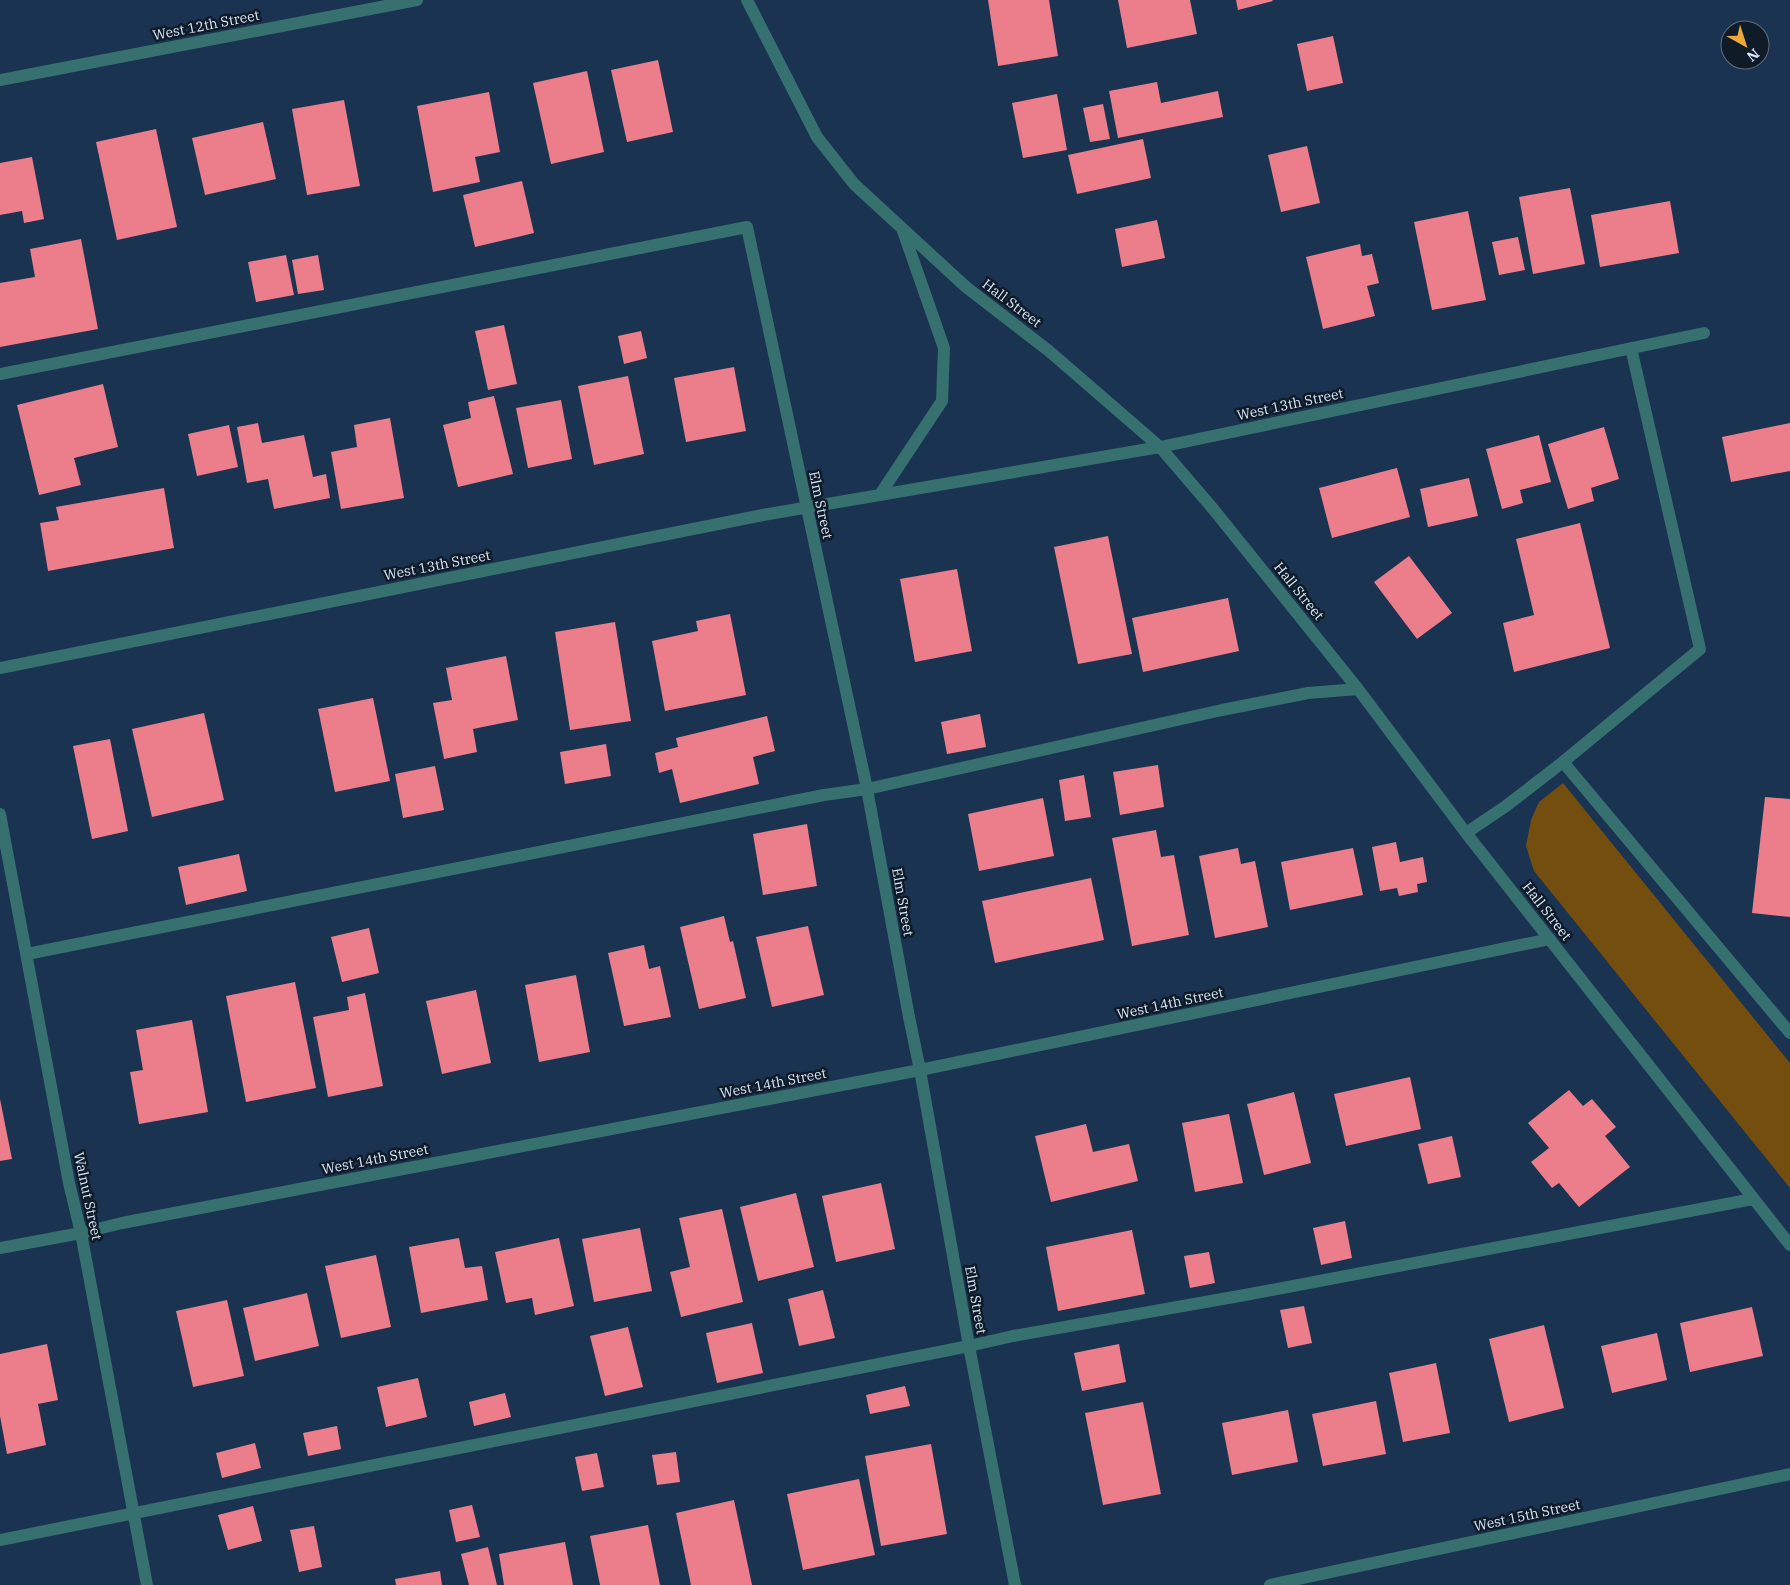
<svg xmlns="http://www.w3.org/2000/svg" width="1790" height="1585" viewBox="0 0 1790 1585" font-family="'IBM Plex Serif',serif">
<rect width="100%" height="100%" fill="#1a3351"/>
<path fill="#744e0f" d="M1563,783L1790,1063V1188L1534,871L1526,846L1531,820L1539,802Z"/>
<path fill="#ec7d8a" d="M988,0H1049L1058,56L998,66Z
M1118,0H1190L1197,34L1127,48Z
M1236,0H1272L1273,1L1238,10Z
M1333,36L1343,83L1307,91L1297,44Z
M658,60L673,132L627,142L611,70Z
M587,71L604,152L551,164L533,83Z
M1157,82L1161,103L1218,91L1223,117L1118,138L1109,91Z
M489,92L500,152L475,157L480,182L433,192L417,106Z
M1057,94L1067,150L1023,158L1012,103Z
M344,100L360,186L307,195L292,109Z
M1103,104L1110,139L1090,142L1083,108Z
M263,122L276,179L205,195L192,138Z
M156,129L177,227L117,240L96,142Z
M1143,139L1151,178L1077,194L1068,155Z
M1307,146L1320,203L1281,212L1268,155Z
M32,157L44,219L24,223L22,211L0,215V163Z
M522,181L534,233L475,247L463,195Z
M1570,188L1585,264L1533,274L1519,197Z
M1670,201L1679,253L1600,267L1591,215Z
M1468,211L1486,300L1432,310L1414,222Z
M1157,220L1165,258L1122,267L1115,229Z
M1518,237L1525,270L1499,275L1492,242Z
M81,239L98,329L0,347V283L35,277L30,249Z
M1360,244L1362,256L1372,254L1379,283L1367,286L1375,316L1323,329L1306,257Z
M286,255L294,295L256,302L248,262Z
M318,255L324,290L298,294L292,260Z
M504,325L517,384L488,390L475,331Z
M641,331L647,358L624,364L618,336Z
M734,367L746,431L686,442L674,378Z
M628,376L644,454L594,465L578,386Z
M103,384L118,447L74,458L81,485L39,495L17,405Z
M494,396L513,474L458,487L443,425L471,418L468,402Z
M561,400L572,459L528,468L516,408Z
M390,418L404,498L341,509L331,452L357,447L354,425Z
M258,423L262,443L304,435L313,477L326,474L330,498L274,509L268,479L247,483L237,427Z
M1790,423V471L1731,482L1722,437Z
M229,425L238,467L197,476L188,434Z
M1604,427L1619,479L1591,488L1594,501L1568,509L1548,444Z
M1539,435L1551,482L1520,490L1523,503L1502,509L1486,449Z
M1397,468L1410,517L1332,538L1319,488Z
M1469,478L1478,516L1428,527L1420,489Z
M164,488L174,548L48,571L40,523L59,520L56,507Z
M1580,523L1610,648L1514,672L1503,623L1534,615L1516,539Z
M1108,536L1132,654L1078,664L1054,547Z
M1409,556L1452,613L1417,639L1374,582Z
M957,569L972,651L915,662L900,579Z
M1228,598L1239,651L1143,672L1132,618Z
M730,614L746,695L665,711L652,641L698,631L696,621Z
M615,622L631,721L570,730L555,632Z
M506,656L518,720L473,729L477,752L444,759L433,703L452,700L446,668Z
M373,698L390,781L335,792L318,709Z
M204,713L224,800L152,817L132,729Z
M980,714L986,747L947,754L941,722Z
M767,716L775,751L753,757L759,784L680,803L672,769L659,773L655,753L678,747L676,738Z
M110,739L128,831L92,839L73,746Z
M606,744L611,776L565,784L560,752Z
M1158,765L1164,807L1120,815L1113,772Z
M435,766L444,810L403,818L395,774Z
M1084,775L1091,817L1065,821L1059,780Z
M1765,797L1790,799V917L1752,913Z
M1043,798L1054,856L979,871L968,814Z
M807,824L817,886L763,895L753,834Z
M1156,830L1161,857L1174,855L1189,935L1132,946L1112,838Z
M1396,842L1400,862L1423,857L1427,882L1417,884L1418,892L1399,896L1397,888L1380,891L1372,847Z
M1238,848L1241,864L1255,861L1268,927L1215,938L1199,856Z
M1353,848L1363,895L1290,910L1281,862Z
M239,854L247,891L186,905L178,867Z
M1091,878L1104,940L995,963L982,901Z
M724,916L730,942L733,941L746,998L699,1009L680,927Z
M808,926L824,995L772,1007L756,937Z
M369,928L379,973L342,982L331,937Z
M644,945L649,969L660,966L671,1017L624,1026L608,953Z
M576,975L590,1052L539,1062L525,985Z
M295,982L316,1088L246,1102L226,996Z
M476,990L491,1063L442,1074L426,1001Z
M365,993L383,1086L328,1097L313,1017L349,1010L347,997Z
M192,1020L208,1112L139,1124L130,1072L143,1070L136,1030Z
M1410,1077L1421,1129L1346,1146L1334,1094Z
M1569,1090L1583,1106L1592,1099L1616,1127L1605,1136L1630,1167L1579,1207L1559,1183L1552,1188L1531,1162L1549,1148L1528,1123Z
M1294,1092L1311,1163L1264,1175L1247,1104Z
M0,1099L12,1159L0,1161Z
M1229,1114L1243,1183L1195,1192L1182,1123Z
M1086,1124L1093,1152L1129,1144L1138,1181L1051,1202L1035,1136Z
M1452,1136L1461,1177L1428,1184L1418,1144Z
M881,1183L895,1249L836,1262L822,1196Z
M796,1193L814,1267L758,1281L740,1207Z
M722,1209L743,1302L681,1317L670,1272L690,1267L679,1218Z
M1345,1221L1352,1258L1321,1265L1313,1228Z
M640,1228L652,1291L594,1302L582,1239Z
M1132,1230L1145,1294L1058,1311L1046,1247Z
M459,1238L465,1268L482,1266L488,1300L421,1313L409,1247Z
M559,1238L574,1306L535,1315L532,1298L506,1303L495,1252Z
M1209,1252L1215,1283L1190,1288L1184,1256Z
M376,1255L391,1327L341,1338L325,1266Z
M823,1290L835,1338L799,1346L788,1299Z
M307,1293L319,1346L255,1361L243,1308Z
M227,1300L244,1376L193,1387L176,1311Z
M1304,1306L1312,1343L1288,1348L1280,1310Z
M1752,1307L1763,1356L1690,1372L1680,1323Z
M752,1323L763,1373L717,1383L706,1333Z
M1544,1325L1564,1408L1509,1422L1489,1339Z
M628,1327L643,1387L605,1396L590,1336Z
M1657,1333L1667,1380L1612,1393L1601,1346Z
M47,1344L58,1400L38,1404L46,1445L7,1454L0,1416V1354Z
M1119,1344L1126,1382L1082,1391L1074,1353Z
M1436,1363L1450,1433L1403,1442L1389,1373Z
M418,1378L427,1417L386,1427L377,1387Z
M905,1386L910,1406L870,1414L866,1395Z
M505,1393L511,1417L474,1426L469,1402Z
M1376,1401L1386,1454L1323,1466L1312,1414Z
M1143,1402L1161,1494L1103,1505L1085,1413Z
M1288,1410L1298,1462L1232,1475L1222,1423Z
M337,1426L341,1449L308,1456L303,1433Z
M255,1443L261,1468L222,1478L216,1453Z
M931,1444L947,1534L881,1546L865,1456Z
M676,1452L680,1482L657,1485L652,1455Z
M597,1453L604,1487L582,1491L575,1457Z
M859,1479L875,1555L803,1570L787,1494Z
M734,1500L752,1585H691L676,1513Z
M472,1505L480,1537L456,1542L449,1510Z
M253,1506L262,1541L228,1550L218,1515Z
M648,1525L660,1585H600L590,1536Z
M314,1526L322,1567L299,1572L290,1530Z
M565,1542L573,1585H504L499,1554Z
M488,1547L497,1585H469L461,1554Z
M440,1571L442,1585H396L395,1579Z"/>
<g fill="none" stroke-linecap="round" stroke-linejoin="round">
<path stroke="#367170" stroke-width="12" d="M747,0L817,137L854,184L966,287L1049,351L1160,447L1214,510L1358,689L1466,833L1790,1245
M0,80L417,0
M1631,348L1700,649L1563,762L1790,1033
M0,374L747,227L867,789L909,1017L920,1070L969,1346L1015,1585
M881,493L942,401L944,348L903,231
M0,668L763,515L1160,447L1704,333
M0,814L69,1183L81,1233L147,1585
M1466,833L1506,806L1563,762
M27,954L824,795L867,789L1222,710L1308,693L1358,689
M0,1248L81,1233L122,1223L920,1070L1550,939
M0,1540L969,1346L1013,1336L1245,1295L1753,1199
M1270,1585L1790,1474"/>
</g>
<g text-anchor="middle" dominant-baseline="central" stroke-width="5" stroke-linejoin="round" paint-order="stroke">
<g font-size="14" fill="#d7e7fa" stroke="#101b28">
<text transform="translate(206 25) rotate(-11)">West 12th Street</text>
<text transform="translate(1012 303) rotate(37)">Hall Street</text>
<text transform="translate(1290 404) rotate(-12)">West 13th Street</text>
<text transform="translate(821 505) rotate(78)">Elm Street</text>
<text transform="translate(437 565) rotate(-11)">West 13th Street</text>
<text transform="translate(1299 591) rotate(51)">Hall Street</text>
<text transform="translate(903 902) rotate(80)">Elm Street</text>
<text transform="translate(1547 911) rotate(52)">Hall Street</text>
<text transform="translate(1170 1003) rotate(-12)">West 14th Street</text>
<text transform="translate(773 1083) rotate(-11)">West 14th Street</text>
<text transform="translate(375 1159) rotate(-11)">West 14th Street</text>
<text transform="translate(88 1196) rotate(78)">Walnut Street</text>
<text transform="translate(976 1300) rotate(80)">Elm Street</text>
<text transform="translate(1527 1515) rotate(-12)">West 15th Street</text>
</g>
</g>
<g transform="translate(1745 45) rotate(141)"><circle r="24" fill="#101b28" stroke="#606d7c"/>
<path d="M0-4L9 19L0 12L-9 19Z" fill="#eea83c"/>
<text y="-8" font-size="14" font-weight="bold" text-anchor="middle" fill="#d7e7fa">N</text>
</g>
</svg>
